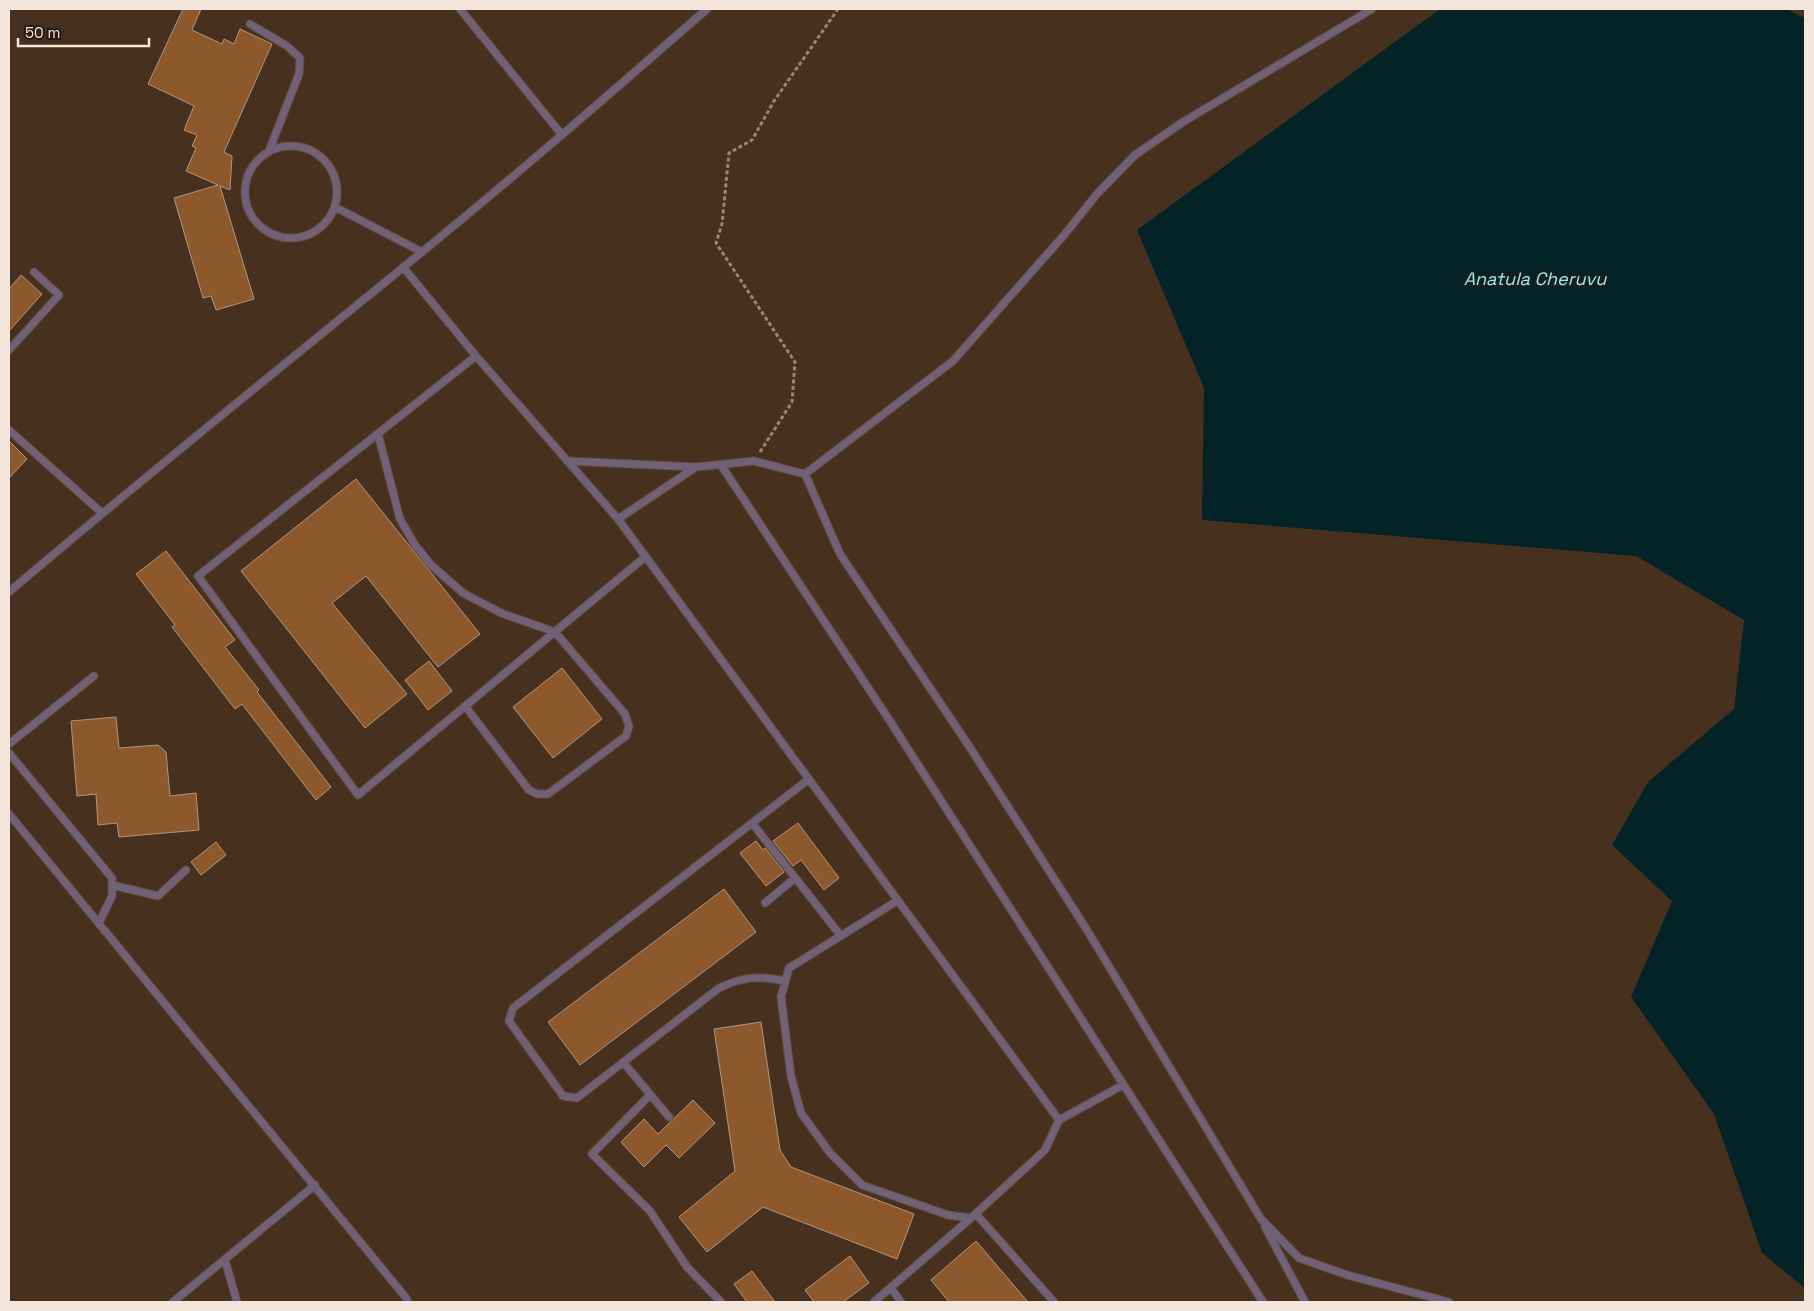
<svg xmlns="http://www.w3.org/2000/svg" width="1814" height="1311" viewBox="0 0 1814 1311" font-family="'Space Grotesk',sans-serif">
<rect width="100%" height="100%" fill="#47311e"/>
<path fill="#042327" d="M1440,9H1786L1805,18V1288L1762,1253L1714,1114L1631,997L1672,901L1612,845L1648,782L1734,709L1744,620L1636,556L1202,520L1204,388L1137,230Z"/>
<path fill="#8d592c" stroke="#b19681" d="M183,9H201L192,30L222,44L224,39L234,44L240,29L272,44L224,152L232,156L230,190L220,186L254,299L216,310L211,296L203,298L174,198L218,185L186,171L196,148L192,146L197,135L184,130L194,106L148,84Z
M21,275L42,294L9,331V289Z
M9,441L27,459L9,478Z
M356,479L480,634L438,667L366,576L332,603L407,694L365,728L241,571Z
M166,551L235,640L225,647L259,690L257,692L331,787L316,800L242,704L235,709L172,627L175,625L136,574Z
M429,661L452,691L428,710L405,680Z
M562,668L602,719L553,758L513,707Z
M116,717L119,748L158,745L166,752L170,796L196,793L199,830L119,837L117,823L98,825L96,794L77,796L71,721Z
M798,823L839,878L824,890L801,860L793,866L773,841Z
M756,841L763,850L765,848L784,872L766,886L740,853Z
M216,842L226,855L201,875L191,862Z
M724,889L756,932L580,1065L548,1022Z
M761,1022L780,1150L791,1167L914,1214L897,1259L763,1207L707,1252L679,1217L735,1171L714,1029Z
M693,1100L715,1123L679,1158L666,1145L644,1167L621,1142L644,1119L658,1134Z
M976,1241L1028,1302H949L931,1280Z
M850,1256L869,1283L843,1302H814L805,1290Z
M752,1271L775,1302H747L734,1284Z"/>
<g fill="none" stroke-linecap="round" stroke-linejoin="round">
<defs>
<path id="service" d="M460,9L562,135
M250,24L287,46L300,58L299,74L269,151
M245 192a46 46 0 1 1 92 0a46 46 0 1 1-92 0Z
M335,207L422,252
M403,267L476,356L618,519L1059,1120
M9,350L59,295L34,272
M476,356L198,576L358,795L645,557
M9,430L102,513
M378,434L400,519L415,545L431,565L463,593L501,613L555,632L625,714L629,726L626,736L548,794H537L529,790L465,706
M567,461L696,467
M721,465L888,718L1263,1302
M805,474L840,554L969,746L1087,930L1261,1219L1299,1258L1347,1275L1449,1302
M618,519L696,467L754,461L805,474L953,361L1065,234L1097,194L1135,155L1183,122L1372,9
M9,592C145,476 284,365 422,252C519,173 613,91 707,9
M9,744L94,676
M9,753L112,878V896L99,923
M9,814L407,1299V1302
M752,823L841,936
M112,885L158,896L186,870
M897,901L789,968L781,997L791,1076L801,1113L830,1153L862,1185L948,1215L971,1218
M765,903L795,878
M784,981C758,975 743,977 719,988L577,1098L563,1096L509,1021L513,1008L809,779
M623,1062L669,1117
M650,1095L592,1154L650,1211L687,1267L721,1302
M976,1214L1054,1302
M1265,1227L1305,1302
M225,1260L237,1302
M891,1288L901,1302
M173,1302L315,1185
M874,1302L971,1218L1045,1150L1059,1120L1123,1085"/>
</defs>
<use href="#service" stroke="#634e3c" stroke-width="9"/>
<path stroke="#988576" stroke-width="3" stroke-dasharray="4 2.5" stroke-linecap="butt" d="M760,452L792,402L795,362L716,243L722,224L729,153L752,140L774,101L838,9"/>
<use href="#service" stroke="#706179" stroke-width="7"/>
</g>
<g text-anchor="middle" dominant-baseline="central" stroke-width="4" stroke-linejoin="round" paint-order="stroke">
<g font-size="18" font-style="italic" fill="#8af0fe" stroke="#251b13">
<text x="1535" y="278">Anatula Cheruvu</text>
</g>
</g>
<rect width="1814" height="1311" fill="none" stroke="#f4e6db" stroke-width="20"/>
<path d="M18 38v8h131v-8" fill="none" stroke="#f4e6db" stroke-width="2.5"/>
<text x="25" y="38" font-size="15" fill="#f4e6db" stroke="#251b13" stroke-width="4" paint-order="stroke">50 m</text>
</svg>
